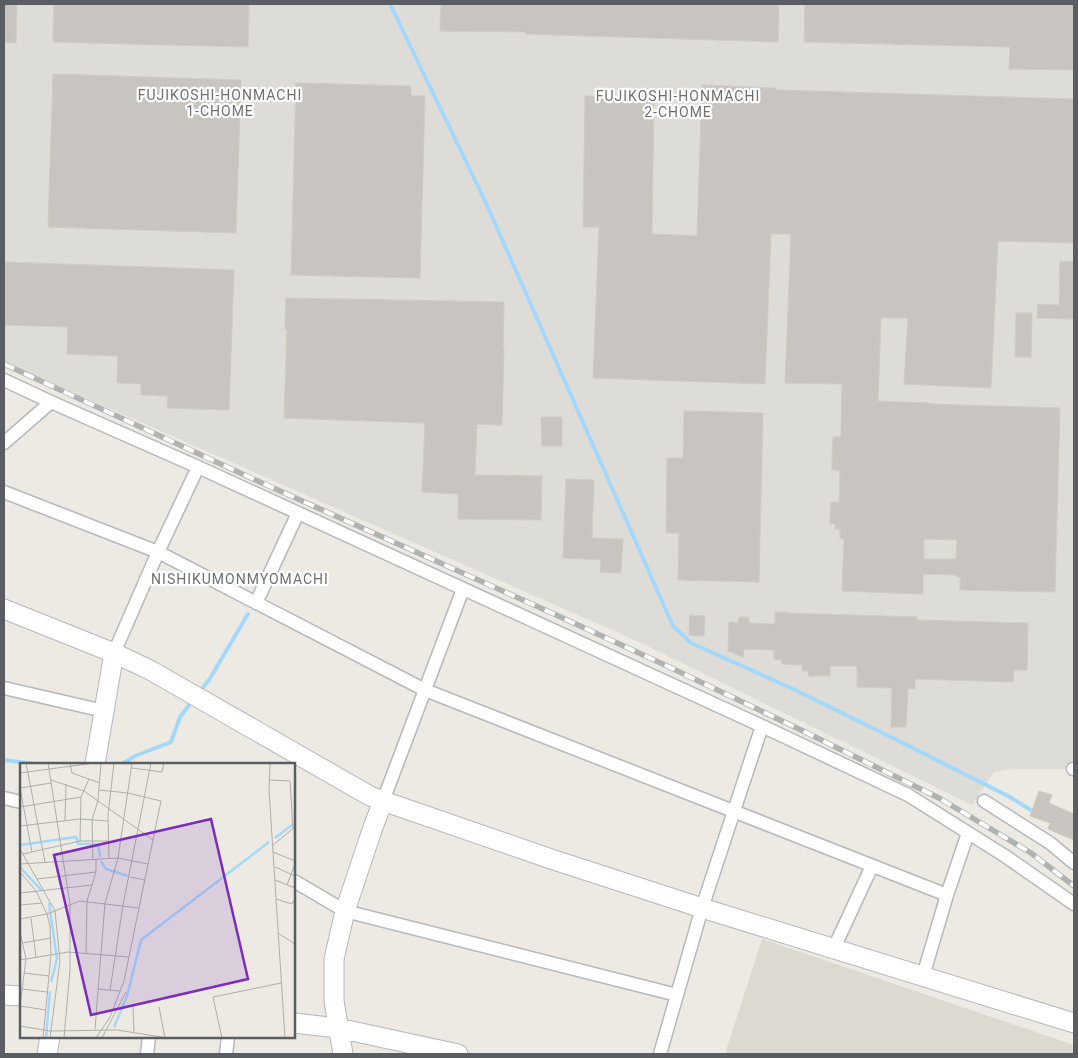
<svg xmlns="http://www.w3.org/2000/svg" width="1078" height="1058" viewBox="0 0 1078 1058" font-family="Roboto,sans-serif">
<rect width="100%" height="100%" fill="#eceae2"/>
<path fill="#dedcd7" d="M4,4H1074V769H1012L994,772L972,805L639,642L4,362Z"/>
<path fill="#dcd9d0" d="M762,939L1074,1045V1054H725Z"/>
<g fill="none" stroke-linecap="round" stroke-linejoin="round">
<path stroke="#a4d8fa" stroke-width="4" d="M390,4L486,203L673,626L691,643L793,689L897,740L1010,797L1034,812
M199,692L209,680L248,614
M4,760L36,764
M122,764L135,756L171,742L180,717L193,700"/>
</g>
<path fill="#c8c4bf" stroke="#d1cbc1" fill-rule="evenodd" d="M4,4H17L16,43L4,42Z
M54,4H249L248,47L53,42Z
M441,4H779L778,42L525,34V32L440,31Z
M805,4H1074V70L1009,69L1010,47L804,42Z
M53,74L241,80L236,233L48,227Z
M296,83L411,86V96H425L420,278L291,275Z
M702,85L776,88V90L1074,99V243L998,241L991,388L904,384L908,318H881L878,401L929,403V404L1060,408L1055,592L960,590V577H956V575L923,574V594L842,591L844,539H840V529H835V524H830L831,502H839L840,471L832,470V458L833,437H841L842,384L785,383L791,234H771L765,384L593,378L599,227H583L585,96L654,97L652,234L697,236ZM924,539L957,540L956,559H924Z
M1060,261L1074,262V319L1037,318L1038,304L1059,305Z
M4,262L234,270L229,410L167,408L168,396L141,395V384L117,383L118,356L67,354L68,327L4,325Z
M286,298L504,302L503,348H504L502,425L477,424L475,475L542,476L541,520L458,519V494L422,492L425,423L284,418L287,329H285Z
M1016,313H1032L1031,357H1015Z
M684,411L763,413L759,582L678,580L679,533H666L667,458H683Z
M541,417H562V446H542Z
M566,479L594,480L592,538L623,539L621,573L600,572L601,560L563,558Z
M775,612H785V613L917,617V620L1028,623L1027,670H1014L1013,682L915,679V689L908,688L906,727H891L892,688L857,687V666H830V676H808V671H802V665L782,664V660L774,659V650L744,649L743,657L728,651L729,622L738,623L739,617H749V623L775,624Z
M690,615L705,616L704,636L689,635Z
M1039,791L1052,795L1049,803L1074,814V840L1048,829L1050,823L1030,816Z"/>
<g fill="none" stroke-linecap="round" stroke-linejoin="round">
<defs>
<path id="street" d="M4,380L51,402L198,467L762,726L908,795L1005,856L1074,904
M4,443L51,402
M4,492L158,552L425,690L947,895
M256,603L298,513
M114,653L158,552L198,467
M4,688L104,711
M1073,769H1074
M4,798L21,802
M383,801L463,589
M984,801L1050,843L1074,863
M294,881L345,911L677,995
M834,948L872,866
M923,976L947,895L968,833
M147,1054L149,1037
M226,1054L228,1037
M660,1054L702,908L762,726"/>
<path id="secondary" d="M4,609L114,653L150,670L370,796L383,801L551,859L702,908L1074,1023
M95,764L114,653
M4,995L21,996
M294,1023L338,1028L458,1054
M47,1054L50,1037
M343,1054L334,1001V959L345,911L372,830L383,801"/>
</defs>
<use href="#street" stroke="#b5b8bc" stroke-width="15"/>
<use href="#secondary" stroke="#b4b7bc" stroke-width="21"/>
<use href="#street" stroke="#fff" stroke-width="12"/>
<use href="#secondary" stroke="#fff" stroke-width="19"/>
<defs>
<path id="rail" d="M4,364L260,482L554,614L665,665L801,730L939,798L1031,853L1074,886"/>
</defs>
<use href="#rail" stroke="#b1b2b2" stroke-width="5.5"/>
<use href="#rail" stroke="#fff" stroke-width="4" stroke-dasharray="11" stroke-linecap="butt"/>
</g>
<g text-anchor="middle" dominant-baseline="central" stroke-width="4.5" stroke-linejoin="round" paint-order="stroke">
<g font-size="14" letter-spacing="1" fill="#6c7074" stroke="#fff">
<text x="220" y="95">FUJIKOSHI-HONMACHI<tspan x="220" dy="16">1-CHOME</tspan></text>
<text x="678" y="96">FUJIKOSHI-HONMACHI<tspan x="678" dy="16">2-CHOME</tspan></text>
<text x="240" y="579">NISHIKUMONMYOMACHI</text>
</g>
</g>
<g transform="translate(20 763)">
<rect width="275" height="275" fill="#eceae2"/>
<path fill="none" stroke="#a4d8fa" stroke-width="2.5" d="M255,75L272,62M1,82L56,74L58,81H78L80,94M81,98L86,106L108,113M0,104L22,128M29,140L37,196L31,219M94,264L107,233L121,177L249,79M26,275L30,228"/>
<path fill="none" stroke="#aeaeab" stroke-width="1" d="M6,0L25,99M28,0L50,141V207L44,275M50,0L52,10L80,20M250,0L249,27L265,275M112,5L142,9L144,0M0,10L74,0M31,17L64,28L133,77M249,17L270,18L273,66M0,25L12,89M0,25L31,20M0,44L61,34M45,57L46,21M0,63L60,56L88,58M60,78L61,34L69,16M253,82L275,64M0,86L35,148L40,198L30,275M253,89L275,98M3,91L60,78H89M89,95L88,52L94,0M73,96L72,57L78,37L81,0M0,101L98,95L128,101M255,104L275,113M0,109L16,128L27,151L60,138L119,145M110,114L125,117M17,116L76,109M255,117L275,125M267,122L275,101M0,130L72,122M256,136L272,141L274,137M0,142L22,140M11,155L16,194M0,156L27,151L30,163L31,192L23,275M0,169L6,196L0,243M258,170L275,181M2,180L31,175M66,190L67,138L76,109V96M0,197L48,189L109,194M4,210L29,213M2,226L27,229M78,226L100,228M90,227L103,142L131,0M113,241L114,269M0,243L26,247M139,244L145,275M0,263L30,268L97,267L148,275M75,266L85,140L98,95L112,0M76,275L90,254L104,218L141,38L108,30L79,27M82,275L106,229M202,275L193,234L261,220"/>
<path fill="#7b2cbf" fill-opacity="0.15" stroke="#7b2cbf" stroke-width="2.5" d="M191,56L228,216L71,252L34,92Z"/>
<rect width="275" height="275" fill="none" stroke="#5a5e62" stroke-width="2.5"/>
</g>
<rect width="1078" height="1058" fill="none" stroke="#5a5e62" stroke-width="10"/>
</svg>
